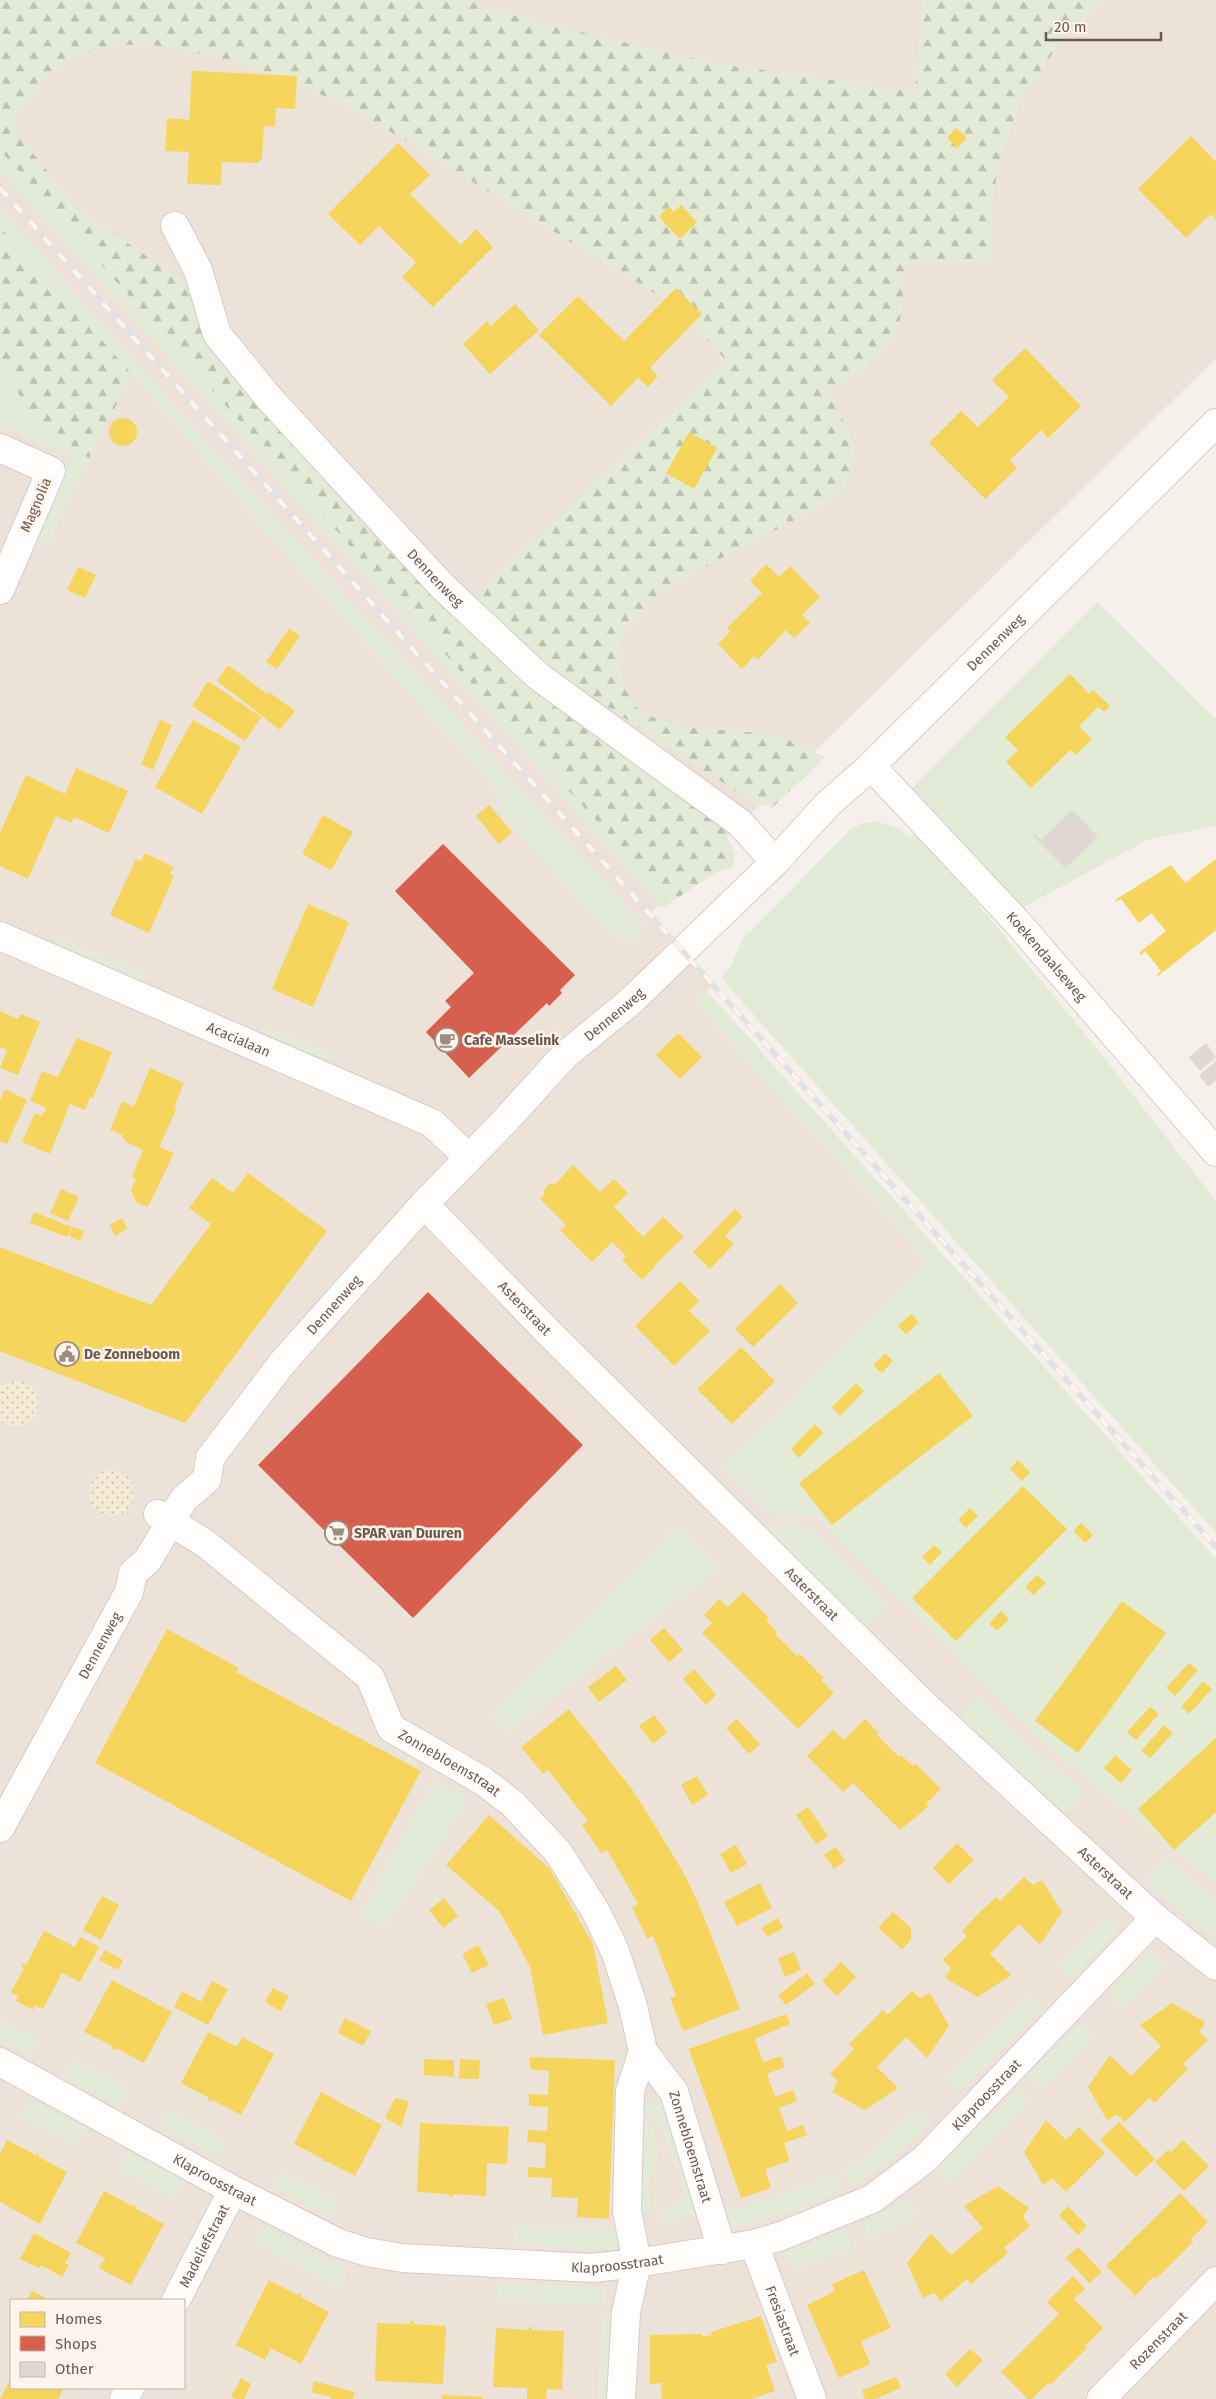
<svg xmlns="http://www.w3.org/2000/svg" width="1216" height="2399" viewBox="0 0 1216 2399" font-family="'Fira Sans',sans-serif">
<defs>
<pattern id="forest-firs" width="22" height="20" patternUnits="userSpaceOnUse" patternTransform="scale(1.25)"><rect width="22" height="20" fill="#e3ead6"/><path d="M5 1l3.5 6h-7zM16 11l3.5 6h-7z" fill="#bcc0b0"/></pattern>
<pattern id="sand-dots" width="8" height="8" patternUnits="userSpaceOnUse" patternTransform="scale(1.25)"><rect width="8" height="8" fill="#f5ead5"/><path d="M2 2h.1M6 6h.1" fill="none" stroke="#cbc0af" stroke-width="1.8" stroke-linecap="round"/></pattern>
</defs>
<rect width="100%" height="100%" fill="#f5f0ea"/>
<path fill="#ede2d8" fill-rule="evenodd" d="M0,0H1216V358L649,914L713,985L696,1003L1216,1582V2399H0ZM11,2300H184V2388H11Z"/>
<path fill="#e3ead6" d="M0,150L463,674L620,847L673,901L662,908L0,170Z
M0,208L210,446L644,925L637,941L611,937L499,810L501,796L267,533L132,374L0,228Z
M0,356L61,442L89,458L47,547L37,542L72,456L0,425V396L3,395L0,393Z
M1097,602L1216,719V826L1149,839L1018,910L909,791Z
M879,822L898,828L910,837L915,833L969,893L1098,1050L1216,1201V1533L721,978L731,965L743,939L850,830L862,823Z
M58,937L145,974L142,981L55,943Z
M707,991L1216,1559V1883L1055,1753L817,1518C801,1515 782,1518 767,1511L721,1466L785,1405L927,1260L695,1003Z
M262,1024L333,1054L330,1061L312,1054L306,1056L299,1053L297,1048L259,1031Z
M764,1523C780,1529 794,1522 810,1528L888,1605L865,1627Z
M676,1526L719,1568L508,1733L491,1714Z
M979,1695L1013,1732L1084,1792L1064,1817L957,1718Z
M434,1779L468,1800L385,1929L360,1915Z
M1164,1857L1216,1899V1941L1144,1882Z
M1107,1916L1115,1924L1118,1931L1072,1978L1059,1965Z
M1151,1950L1166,1965L1122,2009L1107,1995Z
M1029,1995L1043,2008L960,2093L946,2079Z
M0,2019L37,2039L28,2056L0,2042Z
M1080,2023L1094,2037L1041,2090L1027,2076Z
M74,2059L129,2088L119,2106L64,2077Z
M1016,2090L1029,2102L948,2184L935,2171Z
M30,2099L86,2129L76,2146L20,2117Z
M639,2102L669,2103L700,2214L663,2221L659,2219L661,2210L675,2206L685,2195L682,2177L673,2161L659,2122L639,2105Z
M168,2109L227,2141L218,2157L159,2125Z
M917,2109L931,2122C906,2148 882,2170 850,2187L843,2169C872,2153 894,2133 917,2109Z
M639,2115L653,2127L660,2150L648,2185L651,2201L648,2215L640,2220Z
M128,2151L183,2180L174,2198L118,2169Z
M281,2171L338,2201L330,2217L273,2187Z
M834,2173L841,2191L787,2212L732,2228L727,2214L783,2194Z
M904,2199L917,2215L894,2229L870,2240L863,2222L885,2212Z
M264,2224L325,2258L348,2267L342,2288L316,2276L254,2242Z
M515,2226L618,2230L623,2250L515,2245Z
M846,2230L852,2249L791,2271L784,2252Z
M498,2282L605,2287V2305L497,2300Z
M602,2316H614L609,2399H597Z"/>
<path fill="url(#forest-firs)" d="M0,0H465L533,21L713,63L915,92L922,0H1105L1062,39L1021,99L997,172L992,208L993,261L906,265L899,327L884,351L869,369L826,391L847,427L854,448L852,469L844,491L827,503L669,586L641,612L624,633L620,654L622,683L640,713L682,727L760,733L791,741L825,757L772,808L751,801L536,660L466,604L726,360L674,305L353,109L275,74L213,56L148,44L112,46L81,55L49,72L11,125L75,207L190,286L202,334L242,387L368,531L481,641L591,731L720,821L735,854L733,867L715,873L673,901L620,847L463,674L0,150Z
M0,227L132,374L89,458L61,442L28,412L0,358Z"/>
<path fill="url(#sand-dots)" d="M14,1380C60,1384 33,1448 0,1420V1387Z
M89 1493a23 23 0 1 1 46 0a23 23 0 1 1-46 0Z"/>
<path fill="#f6d55c" d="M192,71L297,76L295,109L276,108L275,127L264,126L262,158L257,163L222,162L221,185L187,184L189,152L165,151L167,118L189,120Z
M956,128L967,138L957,148L947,138Z
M1191,136L1216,162V220L1211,214L1186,238L1138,189Z
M398,143L430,175L410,194L461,245L476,229L493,247L433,307L402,277L416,262L379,226L360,245L328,214Z
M681,205L697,222L680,239L659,217L669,206L674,212Z
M676,288L702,314L650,368L658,376L648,387L638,378L611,406L539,335L578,296L624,341Z
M515,304L539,330L490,374L463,344L487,321L491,326Z
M1025,348L1081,406L1048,438L1041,430L1010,460L1017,468L985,499L929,443L961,411L978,427L1009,397L992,380Z
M109 432a14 14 0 1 1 28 0a14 14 0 1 1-28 0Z
M689,432L717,448L694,489L666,473Z
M766,564L779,577L790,566L820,597L802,615L810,623L794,638L786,630L758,660L754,656L742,669L718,644L730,632L727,628L762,593L750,581Z
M78,567L96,575L85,598L67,590Z
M289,628L300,636L277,669L266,662Z
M228,665L267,694L269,692L295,711L280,730L217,681Z
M1070,674L1089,694L1093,690L1110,706L1104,712L1098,707L1079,726L1092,739L1076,755L1070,750L1031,788L1006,762L1018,750L1005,737Z
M208,681L261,717L245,741L192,706Z
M160,720L172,725L153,770L141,764Z
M193,720L241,747L202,814L155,787Z
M76,768L128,791L109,833L74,817L71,823L56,816L28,879L0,866V833L26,775L65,794Z
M489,805L512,832L499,844L476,816Z
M323,815L353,832L331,870L302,854Z
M145,853L174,867L170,874L174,876L149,933L110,915L136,859L141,861Z
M1216,859V930L1158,976L1157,975L1161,971L1145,951L1141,955L1139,953L1166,931L1151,913L1139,923L1121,899L1116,902L1115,900L1171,865L1185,883Z
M308,904L349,922L313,1007L272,989Z
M0,1011L18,1019L20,1014L40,1022L18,1075L0,1068L7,1050L0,1047Z
M678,1033L702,1057L680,1079L656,1055Z
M77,1038L112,1052L93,1098L90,1097L85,1110L70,1104L50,1154L22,1142L35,1113L42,1116L46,1108L30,1101L42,1071L58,1077Z
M150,1068L184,1083L174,1108H177L159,1147L174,1153L148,1207L136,1202L131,1190L136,1179L132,1177L143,1150L126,1142L122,1135L110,1130L122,1101L134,1107Z
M5,1089L27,1100L7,1144L0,1141V1100Z
M573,1165L600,1192L614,1179L628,1193L614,1207L643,1237L663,1217L684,1237L654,1266L655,1267L642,1280L622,1260L626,1256L612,1242L592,1262L560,1230L566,1225L540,1199L544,1195V1190L550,1183L555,1184Z
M248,1173L327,1231L185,1423L0,1351V1247L151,1305L211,1224L189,1208L212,1178L233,1193Z
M61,1189L79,1197L68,1221L50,1213Z
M735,1209L743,1217L725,1236L734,1244L710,1269L693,1252Z
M34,1212L72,1227L67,1237L30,1223Z
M122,1218L127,1229L115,1236L110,1225Z
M73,1227L84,1231L80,1241L69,1236Z
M680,1281L699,1301L689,1311L710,1331L674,1366L635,1326Z
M780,1284L798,1303L753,1347L735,1329Z
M911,1314L919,1322L906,1334L898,1326Z
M741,1347L775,1381L732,1424L697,1389Z
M885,1353L893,1361L882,1373L873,1365Z
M939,1373L973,1416L832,1525L799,1483Z
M856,1383L864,1391L840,1416L832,1407Z
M815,1424L823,1433L799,1458L791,1449Z
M1018,1460L1030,1472L1022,1481L1010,1469Z
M1023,1486L1067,1529L956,1641L912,1598Z
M970,1508L978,1516L966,1528L958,1520Z
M1081,1523L1093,1535L1085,1543L1073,1531Z
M934,1545L942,1552L930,1565L922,1557Z
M1037,1575L1046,1583L1033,1595L1025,1587Z
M743,1592L769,1618L766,1620L777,1632L775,1634L797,1656L800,1654L824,1678L821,1680L834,1693L798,1729L702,1633L712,1623L704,1615L719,1599L728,1607Z
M1122,1601L1166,1633L1078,1753L1035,1721Z
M1001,1611L1009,1619L997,1631L989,1624Z
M664,1628L683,1650L669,1662L650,1640Z
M167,1629L239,1668L236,1672L421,1771L351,1901L95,1763Z
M1189,1663L1198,1670L1175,1696L1166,1688Z
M616,1666L627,1680L599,1702L588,1687Z
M694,1669L716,1695L706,1705L683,1679Z
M1203,1681L1212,1689L1189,1714L1181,1707Z
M1150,1707L1159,1714L1136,1740L1127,1732Z
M569,1709L634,1792L670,1850L665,1853L670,1850L686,1877L702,1912L740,2009L683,2031L670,1998L676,1996L653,1936L647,1939L632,1907L638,1904L607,1850L601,1853L582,1825L588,1821L548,1770L543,1774L521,1747Z
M654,1715L667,1732L653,1744L639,1726Z
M737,1719L760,1744L749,1754L726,1728Z
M865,1719L879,1733L877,1735L899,1757L901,1755L913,1766L915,1763L941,1789L926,1804L928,1807L900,1830L853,1783L843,1792L807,1756L833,1730L844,1740Z
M1164,1725L1173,1733L1150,1758L1141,1751Z
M1216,1738V1812L1174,1850L1138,1809Z
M1115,1755L1132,1770L1121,1783L1104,1768Z
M697,1776L708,1795L692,1805L681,1785Z
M808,1807L828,1836L816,1844L796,1815Z
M489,1815L550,1869L593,1944L608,2023L543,2035L530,1967L515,1939L499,1911L446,1865Z
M957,1843L974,1860L949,1884L933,1868Z
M736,1845L747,1864L731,1873L720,1854Z
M836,1847L845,1861L834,1869L824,1855Z
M1024,1877L1033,1885L1042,1880L1062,1912L1040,1945L1019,1924L1004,1939L990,1954L1011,1975L978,1997L945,1978L951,1968L942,1960L967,1936L962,1931L979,1913L996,1897L1000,1901Z
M760,1883L772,1908L737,1926L724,1902Z
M102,1896L119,1905L101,1940L83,1930Z
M444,1898L458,1916L443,1928L429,1910Z
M893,1912L911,1928V1940L902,1949L878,1928Z
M778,1918L783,1928L767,1937L761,1928Z
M44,1931L75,1947L80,1937L99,1947L80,1982L62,1973L43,2009L35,2005L33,2010L16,2001L18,1996L11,1992L24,1968L21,1966L23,1963L26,1965Z
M478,1945L489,1965L472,1973L462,1954Z
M105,1950L123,1960L118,1970L99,1960Z
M794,1952L801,1970L785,1977L778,1958Z
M841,1962L856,1977L837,1996L822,1981Z
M807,1973L815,1984L786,2005L778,1995Z
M112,1980L172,2012L144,2063L116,2048L115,2051L112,2049L113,2046L84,2032Z
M212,1981L228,1989L208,2025L174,2007L182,1991L201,2002Z
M273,1988L289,1996L281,2011L265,2002Z
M912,1991L920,1998L930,1993L949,2026L927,2058L906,2037L877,2067L898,2088L865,2110L832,2092L838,2081L830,2074L854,2049L849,2044L883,2010L887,2015Z
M504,1998L512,2019L494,2025L486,2004Z
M1172,2003L1205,2022L1199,2032L1208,2040L1183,2064L1188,2069L1155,2103L1149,2098L1125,2122L1117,2115L1107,2120L1088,2087L1110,2055L1131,2076L1161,2046L1140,2025Z
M786,2014L790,2024L755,2039L763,2062L781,2056L785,2067L767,2074L775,2097L793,2090L797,2101L779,2108L787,2131L803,2125L807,2135L784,2143L790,2161L765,2169L771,2188L741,2198L689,2049Z
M345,2018L371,2031L363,2046L338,2033Z
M208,2032L237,2047L242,2037L274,2054L241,2115L212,2100L211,2102L208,2101L209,2098L181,2083Z
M530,2057L615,2060L609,2219L577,2217L578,2198L551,2197L552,2178L528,2177V2167L545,2168L546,2143L527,2142L528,2130L547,2131L548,2107L529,2106V2094L548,2095L549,2071L530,2069Z
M424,2059L454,2060V2077L424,2075Z
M460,2059L480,2060L479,2079H459Z
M321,2092L382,2125L355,2176L326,2161L323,2162V2159L294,2144Z
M395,2098L409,2101L401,2127L385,2118Z
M1046,2120L1066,2140L1079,2127L1105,2153L1066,2192L1053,2179L1043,2185L1024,2152Z
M1119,2122L1155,2159L1136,2177L1100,2140Z
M420,2123L509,2127L507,2164L487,2163L486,2196L453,2194V2197L449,2196V2194L417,2192Z
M7,2140L36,2155L39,2153V2157L67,2172L40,2224L0,2202V2154Z
M1183,2140L1209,2166L1184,2191L1155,2162L1168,2150L1171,2152Z
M998,2186L1029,2208L1023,2217L1030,2226L1004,2248L1008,2253L971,2284L967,2279L941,2301L934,2293L923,2298L907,2263L931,2233L951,2255L983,2228L964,2206Z
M104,2191L132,2206L133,2205L136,2206L135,2208L164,2224L131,2285L99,2268L105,2258L76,2243Z
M1180,2193L1208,2222L1190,2240L1193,2242L1156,2279L1153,2277L1133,2298L1132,2296L1134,2294L1106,2266Z
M1068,2206L1087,2226L1078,2235L1059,2215Z
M34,2233L71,2253L65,2263L69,2265L62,2277L41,2265L39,2268L20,2259Z
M1078,2247L1102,2272L1089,2283L1066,2258Z
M864,2270L891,2328L861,2341L870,2364L839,2378L807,2305L835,2291L832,2284Z
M1073,2276L1085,2289L1074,2299L1103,2328L1085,2346L1087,2348L1050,2385L1048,2383L1032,2399H1028L1001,2372L1059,2314L1047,2302Z
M269,2280L297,2295L299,2293L302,2295L301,2297L329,2312L301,2364L271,2348L265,2360L236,2345Z
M32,2291L45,2297L43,2300H27Z
M761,2316L777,2362L766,2365L775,2391L751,2399H662L661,2383L650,2384V2335L702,2334V2337L712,2335L711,2332Z
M410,2321H414L413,2324L446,2326L443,2384L375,2381L377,2323L410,2324Z
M529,2327H532V2330L564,2331L562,2390L547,2389L546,2399H527V2388L493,2387L496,2328L529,2330Z
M970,2349L983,2360L957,2387L945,2374Z
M896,2377L901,2388L875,2399H865L862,2390Z
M11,2378V2388H64L58,2399H0Z
M241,2378L251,2384L244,2399H236L231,2397Z
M314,2381L355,2392L353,2399H331V2397L311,2392Z
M442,2395L483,2397V2399H442Z"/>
<path fill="#d6604d" d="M443,844L575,975L560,990L562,993L549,1006L547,1003L469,1078L426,1032L451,1007L445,1001L474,973L395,891Z
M428,1292L583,1445L413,1618L258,1465Z"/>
<path fill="#e1d8d3" d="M1072,810L1098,837L1065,868L1033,836L1035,834L1041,840Z
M1206,1043L1216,1057L1200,1071L1189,1057Z
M1216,1061V1080L1208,1087L1199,1075Z"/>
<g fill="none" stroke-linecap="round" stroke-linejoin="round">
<defs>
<g id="minor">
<path id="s1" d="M175,226L198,270L217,334L269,398L442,586L538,676L740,823L775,862"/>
<path d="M0,448L51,471L0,590"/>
<path id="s2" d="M871,766L1016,921L1216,1152"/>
<path id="s3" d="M0,936L432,1123L468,1157"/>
<path id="s4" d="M424,1204L550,1334L917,1698L1155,1918L1216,1966"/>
<path id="s5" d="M158,1514L206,1544L370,1677L391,1728L483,1781L513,1804L558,1852L595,1910L615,1951L633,2006L643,2051"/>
<path id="s6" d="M0,1828L129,1592L133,1573L148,1560L183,1500L207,1479L210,1458L283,1362L424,1204L504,1122L564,1056L631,1001L775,862L827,805L871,766L1216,423"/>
<path id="s7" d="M0,2062L233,2190L338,2243L367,2252L402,2258L592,2268L637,2263L754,2244L781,2236L872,2199L925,2159L1155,1918"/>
<path id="s8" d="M754,2244L812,2399"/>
<path id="s9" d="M176,2300L233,2190"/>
<path d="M124,2399L130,2388"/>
<path id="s10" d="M621,2399L626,2312L637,2263L627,2211L630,2091L643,2051L674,2092L722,2250"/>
<path id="s11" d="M1101,2399L1216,2281"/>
</g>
</defs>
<use href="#minor" stroke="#d4cdc8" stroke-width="30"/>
<use href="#minor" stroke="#fefdfc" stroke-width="28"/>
<defs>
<path id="rail" d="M0,188L1216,1547"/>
</defs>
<use href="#rail" stroke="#e3e2e3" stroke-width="5.5"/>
<use href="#rail" stroke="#fdf4eb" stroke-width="4" stroke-dasharray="11" stroke-linecap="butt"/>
</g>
<defs>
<symbol id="cafe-ring" viewBox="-11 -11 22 22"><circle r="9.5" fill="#fdf4eb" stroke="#9e8d85" stroke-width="1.5"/><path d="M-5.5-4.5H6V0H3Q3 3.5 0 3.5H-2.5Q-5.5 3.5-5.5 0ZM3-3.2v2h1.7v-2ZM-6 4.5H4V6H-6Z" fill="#9e8d85"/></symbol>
<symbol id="civic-ring" viewBox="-11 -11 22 22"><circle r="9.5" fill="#fdf4eb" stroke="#9e8d85" stroke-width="1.5"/><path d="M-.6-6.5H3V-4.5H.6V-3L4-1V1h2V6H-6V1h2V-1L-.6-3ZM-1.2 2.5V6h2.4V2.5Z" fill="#9e8d85"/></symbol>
<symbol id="supermarket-ring" viewBox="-11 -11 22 22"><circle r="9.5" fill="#fdf4eb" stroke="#9e8d85" stroke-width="1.5"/><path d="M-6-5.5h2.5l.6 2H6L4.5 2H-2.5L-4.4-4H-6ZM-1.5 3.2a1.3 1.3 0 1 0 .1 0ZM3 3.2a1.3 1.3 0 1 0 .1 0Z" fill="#9e8d85"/></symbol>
</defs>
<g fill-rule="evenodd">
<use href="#cafe-ring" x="433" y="1026" width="28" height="28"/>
<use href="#civic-ring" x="53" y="1340" width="28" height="28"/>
<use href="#supermarket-ring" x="323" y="1519" width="28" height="28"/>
</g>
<g text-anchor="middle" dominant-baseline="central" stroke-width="5" stroke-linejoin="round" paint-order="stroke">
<g font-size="14" fill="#6f574e" stroke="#fdf4eb">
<text transform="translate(36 505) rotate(-67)">Magnolia</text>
<text stroke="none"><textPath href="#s1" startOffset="444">Dennenweg</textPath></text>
<text stroke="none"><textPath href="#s6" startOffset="1565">Dennenweg</textPath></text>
<text stroke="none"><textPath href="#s2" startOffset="259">Koekendaalseweg</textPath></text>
<text stroke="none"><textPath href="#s6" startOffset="1032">Dennenweg</textPath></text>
<text stroke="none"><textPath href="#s3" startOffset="260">Acacialaan</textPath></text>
<text stroke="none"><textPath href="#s6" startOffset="628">Dennenweg</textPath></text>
<text stroke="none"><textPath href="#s4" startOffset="145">Asterstraat</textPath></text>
<text stroke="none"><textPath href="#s4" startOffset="550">Asterstraat</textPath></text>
<text stroke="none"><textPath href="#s6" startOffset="208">Dennenweg</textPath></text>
<text stroke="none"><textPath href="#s5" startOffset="391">Zonnebloemstraat</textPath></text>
<text stroke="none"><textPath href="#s4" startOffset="955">Asterstraat</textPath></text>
<text stroke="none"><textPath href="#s7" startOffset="1085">Klaproosstraat</textPath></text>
<text stroke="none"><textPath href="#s10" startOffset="461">Zonnebloemstraat</textPath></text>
<text stroke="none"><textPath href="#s7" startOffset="245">Klaproosstraat</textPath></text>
<text stroke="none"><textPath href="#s9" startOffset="61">Madeliefstraat</textPath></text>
<text stroke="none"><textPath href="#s7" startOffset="665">Klaproosstraat</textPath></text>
<text stroke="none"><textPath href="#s8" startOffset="82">Fresiastraat</textPath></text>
<text stroke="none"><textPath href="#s11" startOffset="82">Rozenstraat</textPath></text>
</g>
<g font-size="14" font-weight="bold" fill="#6f574e" stroke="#fdf4eb" text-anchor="start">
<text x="464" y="1040">Cafe Masselink</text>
<text x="84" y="1354">De Zonneboom</text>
<text x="354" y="1533">SPAR van Duuren</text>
</g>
</g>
<rect x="10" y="2299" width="175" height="90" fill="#fdf4eb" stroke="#c4b5ac"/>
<rect x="20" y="2312" width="25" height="15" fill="#f6d55c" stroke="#c4b5ac"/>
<text x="55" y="2324" font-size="15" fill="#6f574e">Homes</text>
<rect x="20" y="2336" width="25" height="15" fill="#d6604d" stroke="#c4b5ac"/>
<text x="55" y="2349" font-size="15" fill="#6f574e">Shops</text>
<rect x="20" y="2362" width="25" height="15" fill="#e1d8d3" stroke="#c4b5ac"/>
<text x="55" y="2374" font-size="15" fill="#6f574e">Other</text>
<path d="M1046 32v8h115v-8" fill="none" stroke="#6f574e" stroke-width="2.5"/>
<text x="1054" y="32" font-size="15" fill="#6f574e" stroke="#fdf4eb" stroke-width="4" paint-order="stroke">20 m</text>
</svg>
